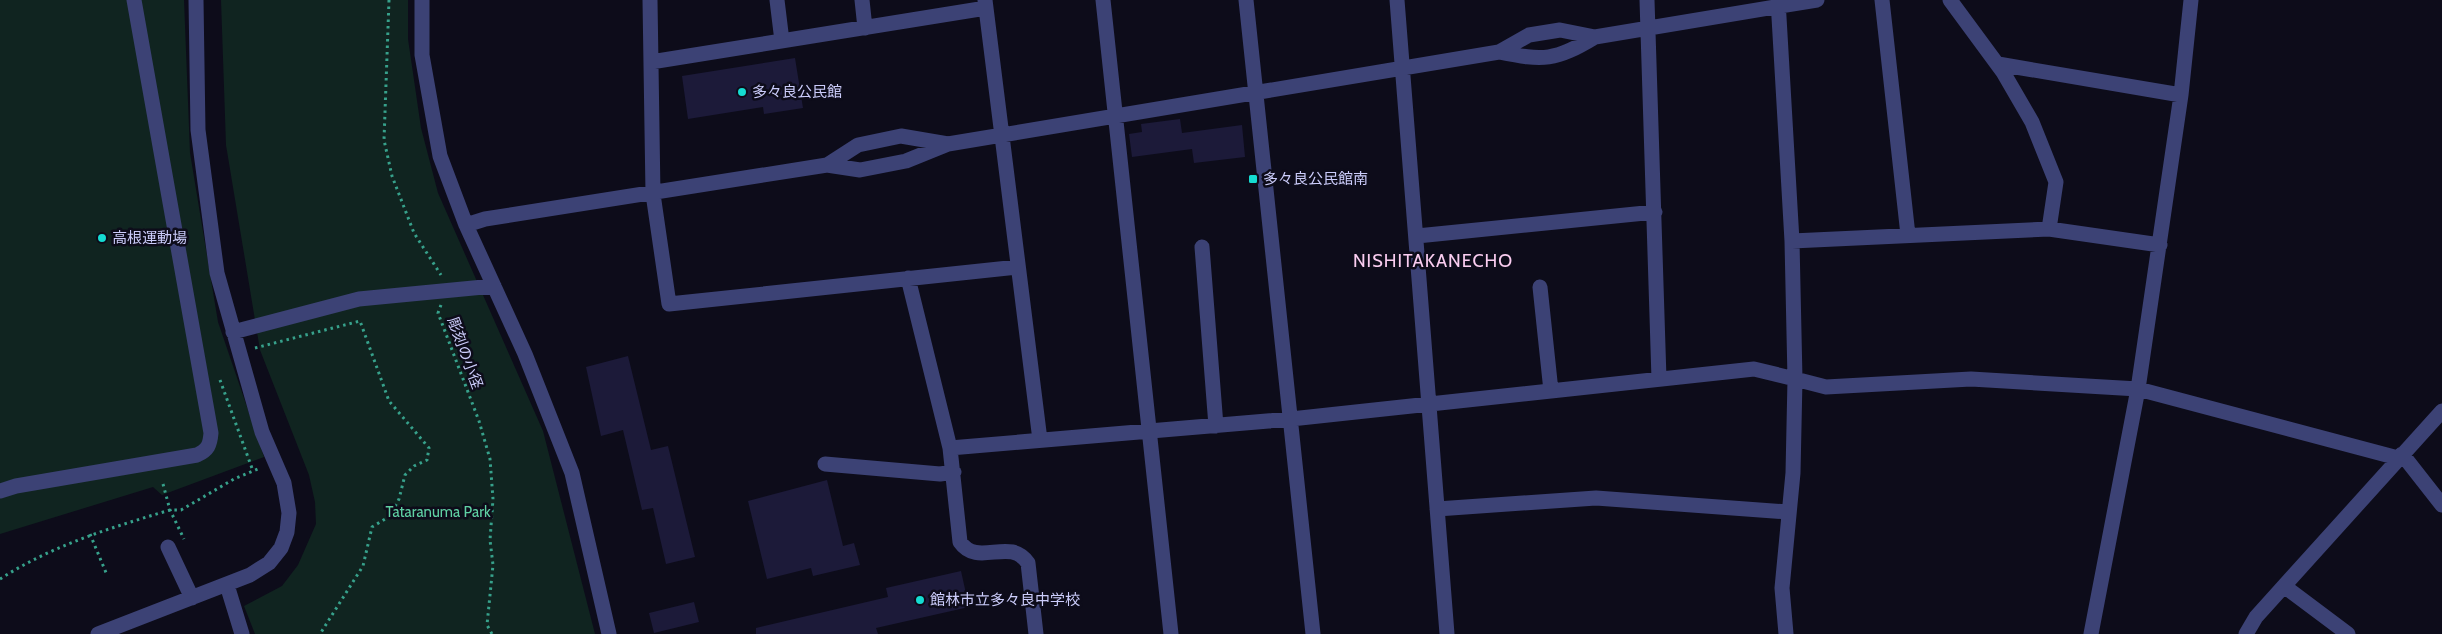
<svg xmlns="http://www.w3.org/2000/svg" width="2442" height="634" viewBox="0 0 2442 634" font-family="Cabin,'Noto Sans JP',sans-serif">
<rect width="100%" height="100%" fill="#0d0c1a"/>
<path fill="#102420" d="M0,0H184L190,153L218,322L264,457L162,495L153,487L0,534Z
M221,0H408V39L421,128L438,193L543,431L595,634H255L244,606L282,586L298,565L316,524L315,502L309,475L260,350L226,145Z"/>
<path fill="#1c1a39" d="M795,58L803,108L764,114L763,107L688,119L682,76Z
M1180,119L1182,133L1242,125L1245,157L1194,163L1192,149L1132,157L1129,134L1142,132L1141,124Z
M628,356L651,450L668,446L695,557L666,564L653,508L642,510L623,430L601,436L586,367Z
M827,480L843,546L854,543L860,565L813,576L811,568L767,579L748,501Z
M961,571L969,607L876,628L878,634H756V628L888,597L886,588Z
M694,602L699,622L654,633L649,613Z"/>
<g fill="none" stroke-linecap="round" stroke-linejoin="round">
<path stroke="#37a18b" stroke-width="3" stroke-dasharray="2.5 4" stroke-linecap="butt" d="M389,0L384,140L392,176L414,233L441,275
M441,305L438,313L479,421L490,459L493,499L490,540L493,565L487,625L492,634
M255,348L360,321L389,401L429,448L427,460L414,466L405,475L399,499L390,516L372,527L363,566L320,634
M220,380L253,471
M163,484L170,510L184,539
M90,534L107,575
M0,579C53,545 110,528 170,510H181L234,479L260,468"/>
<path stroke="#3c4275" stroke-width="15" d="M422,0V55L440,156L466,225L525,354L572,473L609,634
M650,0L653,194L669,304L1018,267
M777,0L782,41
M862,0L865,28
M985,0L1040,440
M1103,0L1171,634
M1246,0L1313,634
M1397,0L1447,634
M1647,0L1659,379
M1882,0L1908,235
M1950,0L2003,72L2032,122L2056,182L2049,229L2160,245
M1499,52L1529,35L1560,30L1595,37
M651,62L986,8
M1998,64L2181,95
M827,165L858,145L901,136L948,144
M466,225L485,219L827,165L860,170L906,161L948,144L1499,52C1544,61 1555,61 1595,37L1817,0
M1417,236L1655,212
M1792,241L2049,229
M1202,247L1216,426
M908,278L950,448L960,542C978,568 1010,536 1028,563L1036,634
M1540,287L1551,391
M233,332L359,299L494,286
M950,448L1291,419L1754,369L1795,379L1792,241L1778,0
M2402,454L2442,505
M825,464L940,474L954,472
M0,491L16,486L197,455C208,450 210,445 211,433L134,0
M1437,509L1596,498L1788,512
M168,547L192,598
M227,585L242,634
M2284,586L2348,634
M98,634L250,575L269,563L281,548L287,532L289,513L284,483L262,432L217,273L198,130L196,0
M1786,634L1782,588L1793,473L1795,379L1826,387L1971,379L2138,389L2398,458
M2091,634L2138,389L2181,95L2191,0
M2246,634L2256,617L2442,411"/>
</g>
<g fill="#15dcd2" stroke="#0d0c1a" stroke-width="2">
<circle cx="742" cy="92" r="5"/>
<rect x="1248" y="174" width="10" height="10" rx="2.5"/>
<circle cx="102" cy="238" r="5"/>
<circle cx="920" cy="600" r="5"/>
</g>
<g text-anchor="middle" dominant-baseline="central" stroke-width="5" stroke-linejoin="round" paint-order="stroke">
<g font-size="15" fill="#cbccfa" stroke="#0d0c1a" text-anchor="start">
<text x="752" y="92">多々良公民館</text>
<text x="1263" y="179">多々良公民館南</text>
<text x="112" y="238">高根運動場</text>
<text x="930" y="600">館林市立多々良中学校</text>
</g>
<g font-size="15" fill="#cbccfa" stroke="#0d0c1a">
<text transform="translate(465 353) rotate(70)">彫刻の小径</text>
</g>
<g font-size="15" fill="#5fd1a4" stroke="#0d0c1a">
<text x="438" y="512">Tataranuma Park</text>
</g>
<g font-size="18" letter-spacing="1" fill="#facdf0" stroke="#0d0c1a">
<text x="1433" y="261">NISHITAKANECHO</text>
</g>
</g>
</svg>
